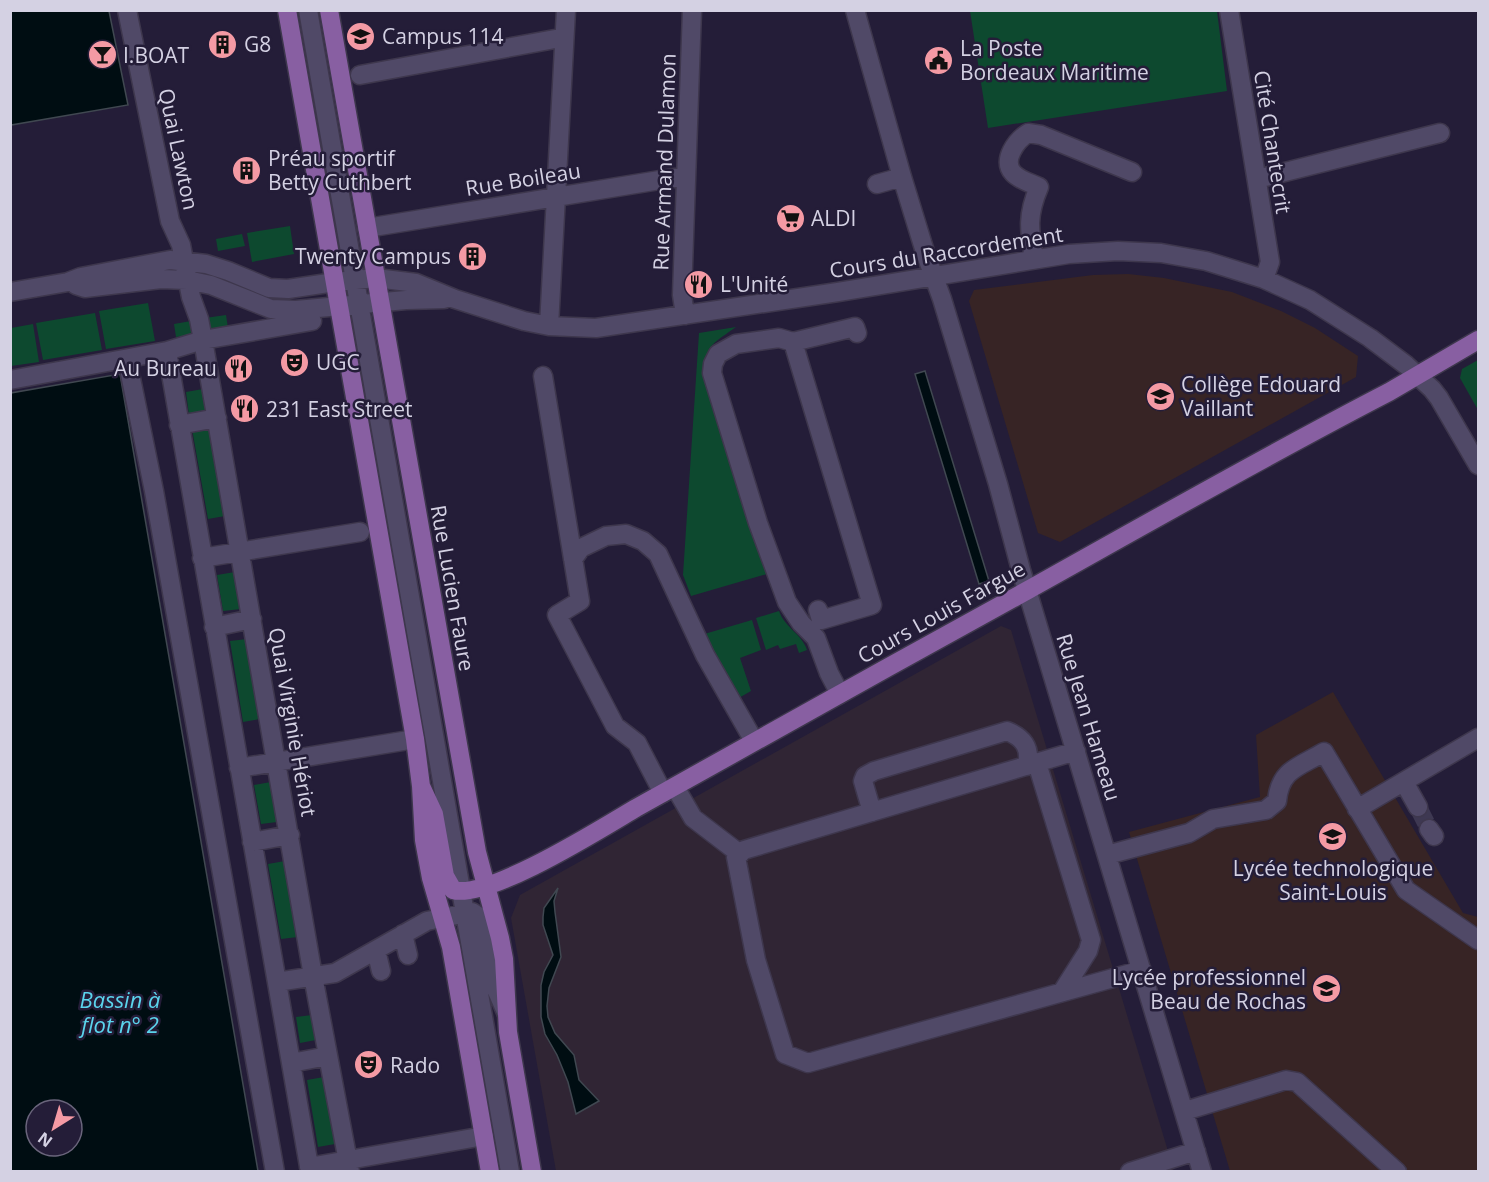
<svg xmlns="http://www.w3.org/2000/svg" width="1489" height="1182" viewBox="0 0 1489 1182" font-family="'Open Sans',sans-serif">
<rect width="100%" height="100%" fill="#241d38"/>
<path fill="#302534" d="M1001,626L1011,630L1174,1171H556L511,918L520,895Z"/>
<path fill="#372425" d="M1128,274L1164,278L1232,292L1281,311L1315,328L1358,356L1356,377L1060,542L1038,533L969,301L974,290L1093,275Z
M1333,692L1463,913L1478,917V1171H1230L1129,832L1260,797L1256,735Z"/>
<path fill="#0d492f" d="M970,11H1217L1227,91L988,128Z
M290,226L294,254L252,262L247,233Z
M242,234L245,246L218,251L216,239Z
M148,303L155,341L106,349L99,311Z
M95,313L102,350L43,360L36,323Z
M226,315L228,328L207,332L205,318Z
M191,321L193,335L176,337L174,324Z
M33,324L39,362L11,366V328Z
M736,327C705,349 702,348 710,386L767,574L691,596L683,575L699,333Z
M1478,360V410L1460,378L1462,369Z
M203,389L207,413L189,415L186,392Z
M209,426L225,516L208,519L192,429Z
M235,572L241,609L223,611L217,575Z
M779,611C785,628 802,634 807,650L799,653L796,644L780,649L778,645L766,650L756,618Z
M752,620L761,650L740,658L751,691L737,699L701,635Z
M247,639L260,719L243,722L230,641Z
M271,782L277,822L261,824L254,785Z
M285,861L298,937L281,939L268,864Z
M312,1015L316,1040L300,1043L296,1017Z
M324,1077L335,1144L318,1147L307,1080Z"/>
<path fill="#000d12" stroke="#404851" stroke-width="1.5" fill-rule="evenodd" d="M11,10L109,11L128,105L11,125Z
M925,371L989,581L979,584L915,374Z
M120,374L258,1171H11V393ZM36,1110H72V1146H36Z
M558,888L554,901L555,912L561,957L549,988L547,1006L548,1017L555,1033L574,1055L579,1080L599,1101L576,1114L568,1082L557,1055L545,1034L541,1017V985L544,972L553,955L543,925V917L544,908Z"/>
<g fill="none" stroke-linecap="round" stroke-linejoin="round">
<path stroke="#3e3852" stroke-width="18" stroke-dasharray="18 9" stroke-linecap="butt" d="M1418,807L1429,829"/>
<defs>
<path id="minor" d="M127,10L170,221L181,245L191,297L199,319L203,340L313,976L350,1172
M308,10L510,1172
M855,10L902,177L926,255L942,299L998,484L1021,570L1202,1172
M1229,10L1270,262L1264,279
M360,75L555,39L564,40
M1257,179L1440,133
M877,184L902,177
M367,228L672,178H686
M1034,259C1029,229 1027,215 1039,187C1031,183 1019,180 1013,173C1001,160 1017,140 1028,133L1041,135L1132,172
M76,285L85,288L161,279L187,280L211,285L271,309L296,310L406,300L444,299
M10,292L68,282L81,277L170,260L206,264L228,271L269,288L288,289L335,282L376,278L416,283L455,299L524,321L549,326L596,328L838,292L1069,254L1118,251L1161,253L1206,261L1264,279L1310,300L1370,338L1406,365L1432,389L1439,398L1478,465
M685,315L682,295L692,10
M549,326L566,10
M793,342L872,605L821,620L818,610
M167,351L310,1172
M127,359L154,491L275,1172
M543,376L580,601L557,615L615,726L637,743L663,793
M10,380L167,351L203,340L312,321
M179,425L217,418
M202,558L360,532
M573,559L581,548L606,536L626,534L643,541L658,554L705,655L754,741
M214,627L252,619
M840,694L829,673L816,638L801,623L787,602L758,523L712,373L713,364L718,354L736,344L779,338L793,342L855,327L857,333
M1076,751L744,850L736,857L756,960L785,1054L808,1063L1142,970
M1037,763L1091,940L1088,951L1062,992
M239,768L415,739
M1404,782L1418,807
M675,787L693,818L740,854
M1357,809L1478,738
M872,812L863,781L865,776L874,771L1007,731C1024,738 1031,748 1027,766
M1429,829L1434,836
M252,842L290,835
M1107,855L1189,833L1213,819L1266,810L1277,801C1280,769 1299,767 1324,752L1406,890L1478,940
M403,934L408,955
M376,950L381,971
M277,982L335,973L427,921L472,912L481,918L484,925L496,989L506,1012
M291,1063L328,1056
M1185,1111L1286,1080L1297,1082L1397,1172
M309,1167L484,1136
M1130,1172L1196,1151"/>
<path id="major" d="M287,10L415,739L421,786L424,840L431,878L451,947L490,1172
M329,10L477,852L500,938L504,959L508,1032L532,1172
M421,786L434,814L445,876L453,890C488,900 602,828 636,808C766,735 897,662 1028,590C1148,523 1267,455 1389,392L1478,340"/>
</defs>
<use href="#minor" stroke="#3e374d" stroke-width="21"/>
<use href="#major" stroke="#3e374d" stroke-width="21"/>
<use href="#minor" stroke="#504967" stroke-width="18"/>
<use href="#major" stroke="#885fa2" stroke-width="18"/>
</g>
<defs>
<symbol id="school-disc" viewBox="-11 -11 22 22"><circle r="9.5" fill="#f49aa4" stroke="#241d38"/><path d="M0-5L7-2L0 1L-7-2ZM-4 1L0 2.5L4 1V4Q0 6-4 4Z" fill="#111"/></symbol>
<symbol id="building-disc" viewBox="-11 -11 22 22"><circle r="9.5" fill="#f49aa4" stroke="#241d38"/><path d="M-4-6H4V6H1V3H-1V6H-4ZM-2.5-4.3h1.7v1.8h-1.7ZM.8-4.3h1.7v1.8H.8ZM-2.5-1h1.7V.8h-1.7ZM.8-1h1.7V.8H.8Z" fill="#111"/></symbol>
<symbol id="bar-disc" viewBox="-11 -11 22 22"><circle r="9.5" fill="#f49aa4" stroke="#241d38"/><path d="M-6-5H6L.8 .8V4.5H3.5V6h-7V4.5H-.8V.8Z" fill="#111"/></symbol>
<symbol id="civic-disc" viewBox="-11 -11 22 22"><circle r="9.5" fill="#f49aa4" stroke="#241d38"/><path d="M-.6-6.5H3V-4.5H.6V-3L4-1V1h2V6H-6V1h2V-1L-.6-3ZM-1.2 2.5V6h2.4V2.5Z" fill="#111"/></symbol>
<symbol id="supermarket-disc" viewBox="-11 -11 22 22"><circle r="9.5" fill="#f49aa4" stroke="#241d38"/><path d="M-6-5.5h2.5l.6 2H6L4.5 2H-2.5L-4.4-4H-6ZM-1.5 3.2a1.3 1.3 0 1 0 .1 0ZM3 3.2a1.3 1.3 0 1 0 .1 0Z" fill="#111"/></symbol>
<symbol id="restaurant-disc" viewBox="-11 -11 22 22"><circle r="9.5" fill="#f49aa4" stroke="#241d38"/><path d="M-5-6h1v4h1v-4h1v4h1v-4h1v5L-1.5 .5V6h-2V.5L-5-1ZM5-6V6H3V1.5H1.5Q1.5-4 5-6Z" fill="#111"/></symbol>
<symbol id="theatre-disc" viewBox="-11 -11 22 22"><circle r="9.5" fill="#f49aa4" stroke="#241d38"/><path d="M-5-5.5Q0-4 5-5.5V0Q5 5 0 6Q-5 5-5 0ZM-3.3-2.5H-1v1.5H-3.3ZM1-2.5H3.3v1.5H1ZM-2.8 1Q0 5.5 2.8 1Z" fill="#111"/></symbol>
</defs>
<g fill-rule="evenodd">
<use href="#school-disc" x="344" y="20" width="33" height="33"/>
<use href="#building-disc" x="206" y="28" width="33" height="33"/>
<use href="#bar-disc" x="86" y="38" width="33" height="33"/>
<use href="#civic-disc" x="922" y="44" width="33" height="33"/>
<use href="#building-disc" x="230" y="154" width="33" height="33"/>
<use href="#supermarket-disc" x="774" y="202" width="33" height="33"/>
<use href="#building-disc" x="456" y="240" width="33" height="33"/>
<use href="#restaurant-disc" x="682" y="268" width="33" height="33"/>
<use href="#theatre-disc" x="278" y="346" width="33" height="33"/>
<use href="#restaurant-disc" x="222" y="352" width="33" height="33"/>
<use href="#school-disc" x="1144" y="380" width="33" height="33"/>
<use href="#restaurant-disc" x="228" y="392" width="33" height="33"/>
<use href="#school-disc" x="1316" y="820" width="33" height="33"/>
<use href="#school-disc" x="1310" y="972" width="33" height="33"/>
<use href="#theatre-disc" x="352" y="1048" width="33" height="33"/>
</g>
<g text-anchor="middle" dominant-baseline="central" stroke-width="5" stroke-linejoin="round" paint-order="stroke">
<g font-size="21" fill="#d4d1e3" stroke="#241d38" text-anchor="start">
<text x="382" y="36">Campus 114</text>
<text x="244" y="44">G8</text>
<text x="960" y="48">La Poste<tspan x="960" dy="24">Bordeaux Maritime</tspan></text>
<text x="123" y="55">I.BOAT</text>
<text x="268" y="158">Préau sportif<tspan x="268" dy="24">Betty Cuthbert</tspan></text>
<text x="811" y="218">ALDI</text>
<text x="451" y="256" text-anchor="end">Twenty Campus</text>
<text x="720" y="284">L'Unité</text>
<text x="316" y="362">UGC</text>
<text x="217" y="368" text-anchor="end">Au Bureau</text>
<text x="1181" y="384">Collège Edouard<tspan x="1181" dy="24">Vaillant</tspan></text>
<text x="266" y="409">231 East Street</text>
<text x="1333" y="868" text-anchor="middle">Lycée technologique<tspan x="1333" dy="24">Saint-Louis</tspan></text>
<text x="1306" y="977" text-anchor="end">Lycée professionnel<tspan x="1306" dy="24">Beau de Rochas</tspan></text>
<text x="390" y="1065">Rado</text>
</g>
<g font-size="21" fill="#d4d1e3" stroke="#241d38">
<text transform="translate(1273 142) rotate(81)">Cité Chantecrit</text>
<text transform="translate(179 149) rotate(78)">Quai Lawton</text>
<text transform="translate(664 162) rotate(-88)">Rue Armand Dulamon</text>
<text transform="translate(523 179) rotate(-9)">Rue Boileau</text>
<text transform="translate(946 252) rotate(-9)">Cours du Raccordement</text>
<text transform="translate(453 588) rotate(80)">Rue Lucien Faure</text>
<text transform="translate(941 612) rotate(-29)">Cours Louis Fargue</text>
<text transform="translate(1089 717) rotate(73)">Rue Jean Hameau</text>
<text transform="translate(293 722) rotate(80)">Quai Virginie Hériot</text>
</g>
<g font-size="22" font-style="italic" fill="#5bd4ed" stroke="#241d38">
<text x="120" y="999">Bassin à<tspan x="120" dy="25">flot n° 2</tspan></text>
</g>
</g>
<rect width="1489" height="1182" fill="none" stroke="#d4d1e3" stroke-width="24"/>
<g transform="translate(54 1128) rotate(217)"><circle r="28" fill="#241d38" stroke="#6a657c" stroke-width="1.5"/>
<path d="M0-4.5L10 22L0 15L-10 22Z" fill="#f49aa4"/>
<text y="-9" font-size="16" font-weight="bold" text-anchor="middle" fill="#d4d1e3">N</text>
</g>
</svg>
